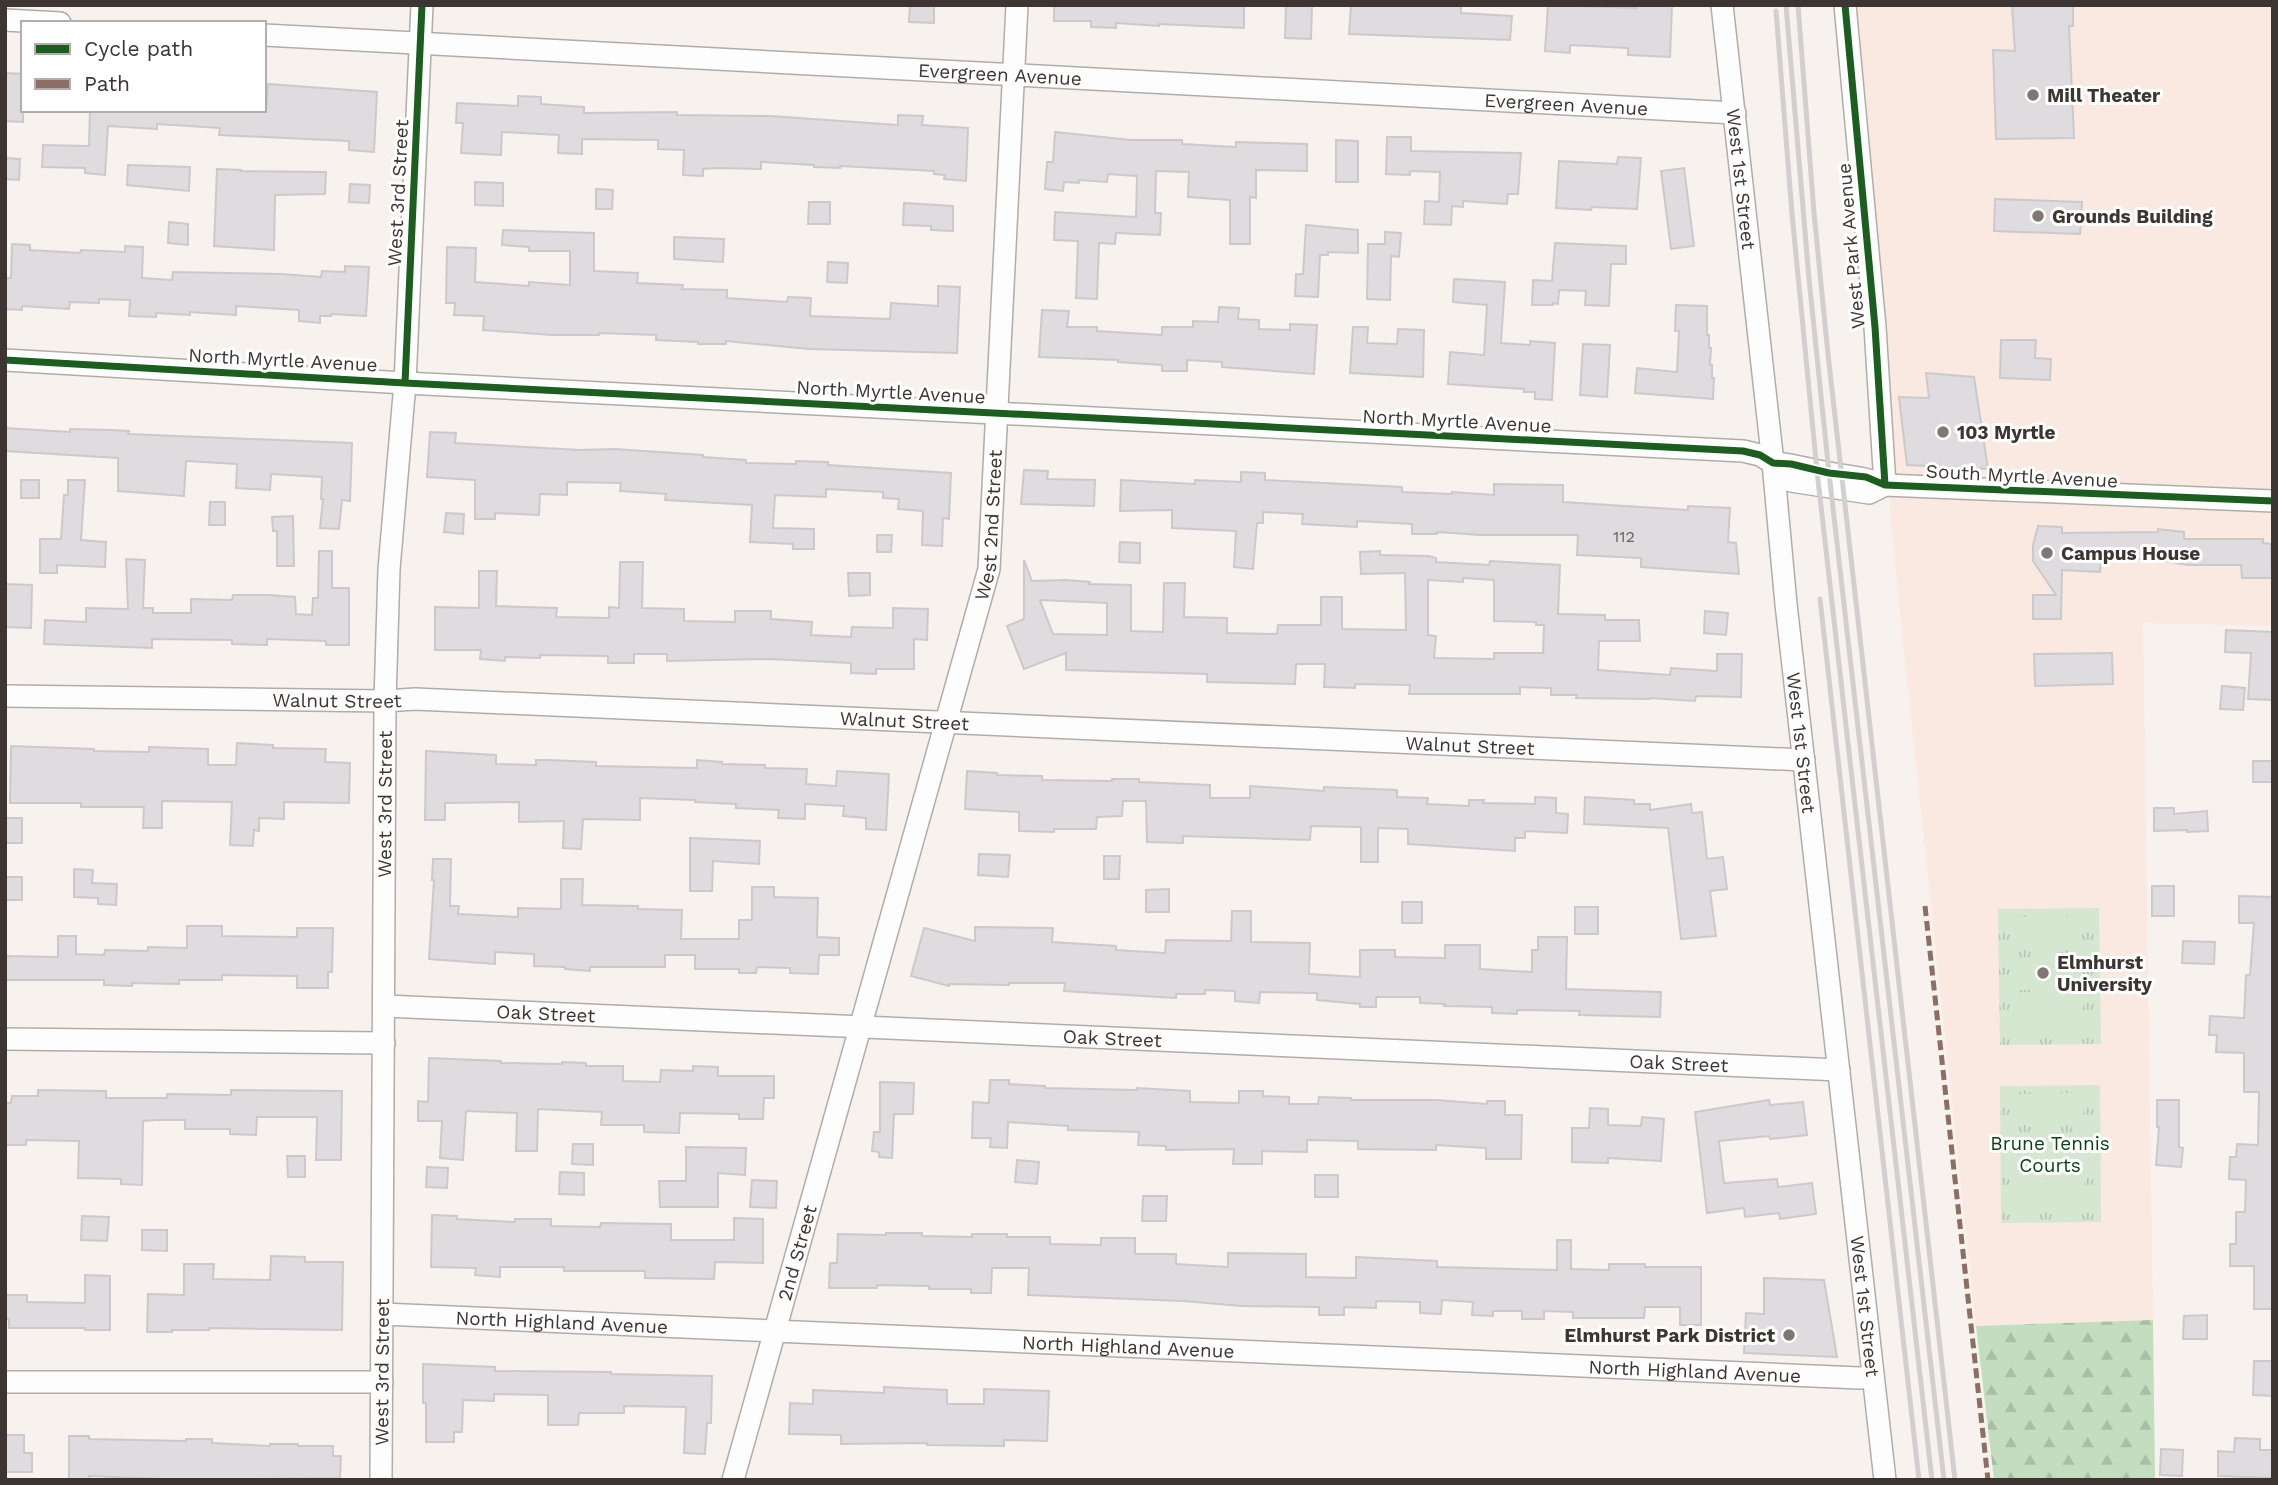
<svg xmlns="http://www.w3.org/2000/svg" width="2278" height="1485" viewBox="0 0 2278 1485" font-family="'Work Sans',sans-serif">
<defs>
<pattern id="grass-tufts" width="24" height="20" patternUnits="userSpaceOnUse" patternTransform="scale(1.75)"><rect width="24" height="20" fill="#d5e6d1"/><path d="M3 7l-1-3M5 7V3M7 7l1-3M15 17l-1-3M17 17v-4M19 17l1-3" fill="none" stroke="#b8c6b4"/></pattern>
<pattern id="forest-firs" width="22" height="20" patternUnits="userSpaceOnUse" patternTransform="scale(1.75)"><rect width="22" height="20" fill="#c3debf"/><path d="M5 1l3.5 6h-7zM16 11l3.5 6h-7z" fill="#a8bfa5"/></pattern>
</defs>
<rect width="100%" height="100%" fill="#f8f2ef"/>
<path fill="#fae9e0" d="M1855,5H2273V626L2143,623L2153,1320L1976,1326L1900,615L1887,478Z"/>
<path fill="url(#grass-tufts)" d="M2099,908L2101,1044L2000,1045L1998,909Z
M2100,1085L2101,1222L2001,1223L2000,1086Z"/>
<path fill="url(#forest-firs)" d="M2153,1320L2155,1480H1994L1976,1326Z"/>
<path fill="#d5e6d1" d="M2082,916V947L2015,948L2014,917Z
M2082,958V989L2015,990V959Z
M2015,1001H2083V1032L2016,1033Z
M2083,1093L2084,1125H2017L2016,1094Z
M2084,1135V1167H2017V1136Z
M2084,1178V1209L2017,1210L2016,1179Z"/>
<path fill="#dedcde" stroke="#cbc9cb" stroke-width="2" fill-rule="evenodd" d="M910,5H934V23L909,22Z
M1054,5H1244V28L1159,24V26L1116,23V28L1091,27V21H1054Z
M1286,5H1312L1311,39L1285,38Z
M1351,5H1461V13L1512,16L1510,40L1349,34Z
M1548,5L1637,8V5H1672L1670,57L1628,55V48L1570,45V53L1545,51Z
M2012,5H2073V26H2069L2074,138L1996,139L1993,50L2015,51Z
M5,73L23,74V122L5,121Z
M268,84L377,92L374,152L349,150V141L219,135L220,128L157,124V129L108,126L105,175L85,173V168L42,167L43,145L89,146L90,110H266Z
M518,96L541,97V104L584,107V113L677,112V115L770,116L898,125V115L923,116L922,125L968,128L966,181L944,179L945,175L934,174V171L840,166V168L814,167V165L761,162V169L716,168L703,169V176L683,175L684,150L658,149V140L582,139V154L558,153L559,135L502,132L501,155L461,153L463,123H456L457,103L518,106Z
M1055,132L1131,140H1182V144L1236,147V142L1307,144V171L1256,170V198L1250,197V244H1230V200L1188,197L1189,172L1156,171L1155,213H1161L1160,235L1116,233L1115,244L1099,243L1097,299L1076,298L1078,241L1054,240L1055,212L1136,217L1137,176L1108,174L1107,182L1079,180V183L1064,182L1063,191L1045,189L1047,162H1053Z
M1387,137H1411V151L1521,153L1518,194H1508L1507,204L1463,201V207L1452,206L1451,225L1424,224L1425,201L1439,202L1440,172L1410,171V175L1386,174Z
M1336,140L1358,141V182H1336Z
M1618,157L1641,158L1637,209L1592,207L1591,210L1556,208L1559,161L1617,164Z
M5,158L20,159L19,180L5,179Z
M128,165L190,167L189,191L127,185Z
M1684,168L1694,246L1671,249L1661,171Z
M217,169L241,170V171L326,172L325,194L275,195L274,250L214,246Z
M475,182L503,183V206L475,205Z
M350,184L370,185L369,203L349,202Z
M596,189L613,190L612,209H596Z
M1995,199L2082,202L2080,234L1994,231Z
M809,202H830V224H808Z
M904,203L953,206V231L931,230V226L903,225Z
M169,222L188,224V245L168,243Z
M1306,225L1358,230V253L1328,252V255H1320L1318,297L1295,296L1296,274H1303Z
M503,230L594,233V271L638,273L637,283L683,285L682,289L727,290V298L787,302L788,297L811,298L810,316L890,319L891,303L938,306V286L960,287L957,353L809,349L726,341V344H698V342L656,340V335L599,333V335H552L483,330L484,316L454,315L455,303H446L447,247L476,248L475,282L529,286V282L570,285V251H529V247L502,245Z
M1385,232L1401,233L1399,257L1391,256L1390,300L1367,299L1368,244H1385Z
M674,237L724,239L723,262L674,259Z
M1555,243L1626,246V264H1611L1609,306L1585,305L1586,291L1559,290L1558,304L1553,303V305H1532L1533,280L1552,281Z
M12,244L30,245V250L80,253L81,250L125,252V246L143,247L142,278L172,280L173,272L281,274L321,277L322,271L345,272V266L369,267L366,316L331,314V316H320V323L299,321V310L236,306V315L190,312V315L156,313V317L129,316L130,300L99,299V303L70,302L69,309L22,306V310L5,309V278H11Z
M828,262L848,263L847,283L827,282Z
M1454,279L1505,282L1501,343L1530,345V341L1555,343L1552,400L1535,399V392H1524V389L1448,384L1450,352L1484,355L1487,305L1453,302Z
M1676,305L1707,306V335H1709V348H1711L1710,365H1712V378H1714L1713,399L1635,393L1637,368L1677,372L1679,331H1675Z
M1219,307L1239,308L1238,319L1259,320V329L1290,330V324L1317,325L1314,374L1222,367V362L1187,360V371H1162V365L1118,362V360L1039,357L1042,310L1069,311L1067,327H1097V331L1162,335V327H1193V321L1218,322Z
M1353,327H1368L1367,343L1397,344L1398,329L1424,330L1423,377L1350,373Z
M2001,340H2036L2035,358L2051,359L2050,380L2000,378Z
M1583,344L1610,345L1607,397L1580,395Z
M1926,373L1974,377L1988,469L1907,465L1899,397L1929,398Z
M5,428L70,432V429L110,430L129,431L128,434L352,443L350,501L342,500L339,529L320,528L323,499H321L322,477L271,474L270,490L236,488L237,464L186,461L184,496L118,491V458L5,451Z
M430,432L456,433L455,443L580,450L615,449L703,455V457L746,460V463L796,464V461L828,462V465L951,473L949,519L943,518L942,546L922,545L923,511L898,509L899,499L883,498V492L826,489V497L775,495L773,528L814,529V549H793V544L750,542L752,505L665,500L666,494L620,491L621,483L567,482V495L540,494L539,515L495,513V519H475V480L427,477Z
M1024,470L1048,471L1047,479L1095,480L1094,506L1021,504Z
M1241,472L1265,473V480L1402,487V492L1452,494V492L1494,495V484L1563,485V502L1688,510V506L1730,508L1728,542L1736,543L1739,574L1641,567V558L1577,555L1578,535H1480L1437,532V534H1412V524L1357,521V527L1302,524L1303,514L1263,512V523H1257L1253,569L1234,567L1236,531L1172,528V510L1120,511L1121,480L1195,484V480L1241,482Z
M21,480H39V498H21Z
M68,480H85L81,540L106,542L105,567L57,565V573H40V539H61L64,495H68Z
M210,502H225V525H209Z
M446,513L464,514L463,534L444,532Z
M293,516L294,566H277V531H273L272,517Z
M2038,526L2062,527V533L2158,532V529L2184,532V539H2263V543L2271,544L2272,578H2242L2241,565H2188L2158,560L2102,557L2100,572L2062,570L2061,619H2033V595H2056L2033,561V545Z
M877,535H892L891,552H877Z
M1120,542L1140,543V563L1119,562Z
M319,551H332V588H349V645H326V641L267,639V645L232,644V640L152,639V648L44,644L45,620L86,622V608L128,609L126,559L145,560L143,608H153V613H191V599L232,600L233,595H268L295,597L296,614L312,615L313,598H318Z
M1380,551V555L1429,556L1436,558V562L1489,565L1490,561L1560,565L1558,614L1605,615V620H1639L1640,641H1599L1598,670L1670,675L1671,668L1717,671V654H1742L1741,697L1696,696L1695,701L1650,698V699L1576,698L1577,695H1551V688L1520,687V694H1409L1410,685L1355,684V688L1324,687L1325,664H1296L1295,684L1207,682V674L1066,670V653L1024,669L1007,626L1024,619V560L1032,581L1065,580L1090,582L1089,584L1131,585V631L1163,632L1164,583H1185L1184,617L1227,618V633L1277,634L1278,625H1321V597H1342V629L1406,630L1405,573L1361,574L1360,552ZM1463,578L1494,580V621L1536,622V625H1544L1543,653H1494V659L1434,658L1436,636L1428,635V580L1463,582ZM1040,600L1107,603V635L1053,634Z
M620,562H643L642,608L684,609V621L735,622V611H771V619L812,622L811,635L851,637L852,627L893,628V608L928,609L927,640L914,639V669H876V674L851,673V663L770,659L667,661V654H634V663H608V656L540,655V658L505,657V661L480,659L481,650H435V607L479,608V571H497L496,606L557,608L556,617L609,618V607L619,608Z
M848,573H870V595L849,596Z
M5,584L32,585L31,628L5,627Z
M1705,611L1728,613L1726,635L1704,633Z
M2226,630L2273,632V700L2248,699L2251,653L2225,652Z
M2112,653L2113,684L2035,686L2034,654Z
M2222,686L2245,688L2243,710L2220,709Z
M237,743L273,745V748L326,749L325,762L350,763L349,803L284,802V819L259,818V831L254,830L253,846L230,845L232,802L162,801V828H143L144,807H81V803H10L11,746L94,749V751L149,752V747L208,749V765H236Z
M426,751L496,755V764L536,765V760H548L596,762V766L697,768V760L722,762V764L765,765V768L807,769L806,784L836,786L837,771L889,774L886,830L866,829V818L843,816L844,806L805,804V819L778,818L779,810L736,808V804L695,802V800L640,798V820L583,819L581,849L563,848L564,821L519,822V802L445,803V820H425Z
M2253,761H2273V782H2253Z
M967,771L997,773V775L1042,776V780L1112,781V779H1139V782L1210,785V798H1250V786L1324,791V787L1397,790V797L1428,798L1427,804L1469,806V800H1484L1483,803L1535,804V797L1556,798V813L1568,814L1567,833L1525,831V838H1515V851L1408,844V829L1378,828V862H1361V827L1311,826L1310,840L1183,836V843L1147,842L1146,801H1123L1122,816L1097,817L1096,829H1054V832L1019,831V812L965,809Z
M1585,797L1634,800V804H1650V810L1691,804L1692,813L1702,812L1707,859L1723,857L1727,889L1710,891L1716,936L1681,939L1668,828L1584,824Z
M2154,808H2174V814L2207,811L2208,831L2187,832V830L2154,831Z
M5,818H22V843H5Z
M690,838L760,841L759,864L713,861L712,891H690Z
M979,854L1010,855L1008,877L978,875Z
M1104,856H1120L1119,879H1104Z
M433,859H451L450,906H459L458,914L518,917V908L561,909V879H583L582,905L638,906V909L682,910L681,939H739V920H752V887H774V897L818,898L817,937L839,938V955H819L818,974L790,973V968L757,967L756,973H739V969H695V955H665V967H590V971L565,969V967L534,966V954L495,952V964L429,959L434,880H432Z
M74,869L93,870L92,883L117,884L116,905L98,904V898L74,897Z
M5,877H22V900H5Z
M2152,886H2174V916H2152Z
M1169,889V912H1146V890Z
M2239,896L2273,897V1309H2254V1266H2230V1244H2236V1212H2245L2246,1180L2229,1179L2230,1157H2236L2237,1144L2258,1145L2259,1092H2244V1053L2216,1052L2217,1035H2209L2210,1016L2244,1018L2246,975H2250L2254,923H2239Z
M1402,902H1422V923H1402Z
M1575,907H1598V934H1575Z
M1232,911H1251V942L1310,943L1309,974L1360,977V950H1395V957L1445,958V945H1480V969L1532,972V950H1538V937H1567L1566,989L1661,992L1660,1017L1579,1015L1580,1011L1517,1010V1014L1492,1013V1007L1444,1006L1445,1004L1420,1003V997H1376V1007H1360V1004L1317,1000V993L1260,992L1259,1003L1235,1001V991L1205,990V994H1176V998L1159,997L1064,991L1065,983H1009V985L949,984V986L911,976L924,928L975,941V927L1053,928L1052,942L1116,946V950L1165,953L1166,940L1231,941Z
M187,926H222V936L297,937V928H333L332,972H328V988H297V976L222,975V980H179V984L132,983V986L104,985V980H5V956L58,957V936H76V954L104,955L105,950L148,951V947L187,948Z
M2183,941L2215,942L2214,964L2182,963Z
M429,1058L501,1061V1063L562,1064V1062L586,1063V1066H623V1081L660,1082L661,1070L693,1071V1066L718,1067V1076H774V1098H764L763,1119H739V1114L680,1113L679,1133L644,1132V1125H601L602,1112L538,1109L537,1151H516L517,1113L466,1111L463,1160L440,1158L442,1121H418V1101L428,1102Z
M990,1080H1009V1084L1045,1086V1088L1137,1090V1088L1190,1091V1102L1239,1103V1091H1263V1096L1289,1097V1104H1318L1319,1097L1351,1098V1100H1436L1487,1104V1101H1505V1115H1522L1521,1159H1486V1148L1436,1145V1150L1358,1149V1141L1307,1140V1152L1262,1151V1164H1233L1234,1149L1166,1150V1146L1138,1145L1139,1132L1068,1130V1126L1008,1122L1007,1148L990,1147L991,1138H972L973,1102L989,1103Z
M880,1082L914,1083L913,1114H894L892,1158L879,1157V1152L872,1151L874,1132H880Z
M38,1090L106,1091V1098H167V1094L231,1095V1090L342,1091L341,1160H316L317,1117H257L256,1135L230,1134V1129H185V1120H156L143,1121L142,1185L121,1184V1179L78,1178L79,1141L26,1140V1145H5V1103H11L12,1096H38Z
M1769,1100L1770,1105L1803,1102L1807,1135L1770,1139L1769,1136L1719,1141L1724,1183L1777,1179L1778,1187L1812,1183L1816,1214L1780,1219L1779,1213L1745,1217L1744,1208L1707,1213L1695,1112Z
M2157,1100H2179V1147L2183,1148L2181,1167L2156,1165L2159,1127H2157Z
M1590,1108L1608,1109V1125L1641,1126L1642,1117L1664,1119L1661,1161L1608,1158V1163L1572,1162V1128H1589Z
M573,1144H593V1165L572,1164Z
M686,1147L746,1148L745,1175L718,1173V1207H660L659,1181H686Z
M287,1156H305V1177H288Z
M1017,1160L1039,1162L1037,1184L1015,1182Z
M427,1167L448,1168L447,1188L426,1187Z
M560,1172L584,1173V1195L559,1194Z
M1315,1175H1338V1197H1315Z
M752,1180L777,1181L776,1208L750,1207Z
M1143,1196H1167L1166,1221H1142Z
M432,1215L457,1216V1219L515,1222V1219H551V1226L600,1227L601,1223L671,1224V1240H734V1218L763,1219V1263L715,1262L714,1279L645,1278V1271H564V1267H500V1277L475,1275L476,1268L431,1267Z
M82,1216L109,1217L107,1241L81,1240Z
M142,1230H167V1251L142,1250Z
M886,1233H922V1236L972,1237V1234H1007V1237H1050V1244L1101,1245V1238H1135V1254H1176V1264L1228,1267V1253L1306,1254V1277L1356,1278V1257L1437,1261V1267L1557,1270V1240H1571V1269L1609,1270V1264H1645V1267H1701V1325H1680V1307H1645L1644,1318H1573V1312L1544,1311V1319H1522V1311H1493V1316L1472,1315L1473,1302L1442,1300L1441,1314L1420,1313V1302L1376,1301V1308L1344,1307V1315H1319V1307L1242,1306L1183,1301L1028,1295L1029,1268H992L991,1293H971V1289H929V1286L877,1285V1288H829L830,1263H837L838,1234L886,1235Z
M271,1256L305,1257V1262H343L342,1330L209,1328V1330H172V1332H147L148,1294L184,1295V1264H214L213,1279L270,1280Z
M85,1275L110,1276V1330H85V1328H9V1319H5V1295H27V1302L85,1303Z
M1764,1278L1824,1280L1837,1357L1744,1353L1746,1313L1764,1314Z
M2207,1315V1339H2183L2184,1316Z
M2254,1361H2273V1396L2253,1395Z
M423,1364L495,1367V1371L611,1372V1374L712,1376L711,1423H707L705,1454L684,1453L686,1407L624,1406V1413H579L578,1425H548V1395L494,1394V1401L463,1400L462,1432H454V1442H426V1403H423Z
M884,1387L947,1390V1404H984V1389L1049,1391L1047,1441L1004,1440V1446L927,1445V1443L841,1444V1435L789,1434L790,1403L813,1404V1390L884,1393Z
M5,1435H24V1453H32V1472H5Z
M69,1436H89V1439L186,1441V1439H212V1443L270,1446V1444H298V1446H333V1456H341L340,1478L186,1480L89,1476V1480H69Z
M2235,1438L2260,1439V1450H2273V1478L2218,1476V1451L2234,1452Z
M2161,1449L2183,1450L2182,1476L2160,1475Z"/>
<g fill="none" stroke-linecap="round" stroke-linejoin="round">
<defs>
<g id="minor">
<path id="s1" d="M1722,5L1773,463L1786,604L1885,1480"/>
<path d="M1845,5L1875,327L1885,485"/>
<path d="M5,20L60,23"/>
<path id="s2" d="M264,35L1735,113"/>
<path d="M5,360L405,383L1743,451L1760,455L1773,463L1791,481L1869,493L1885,485"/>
<path d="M1773,463C1793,464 1810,470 1829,473C1850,477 1865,477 1885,485L2273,501"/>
<path id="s3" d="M5,696L385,701L415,699L1804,760"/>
<path id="s4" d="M385,1006L1839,1070"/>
<path d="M5,1039L384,1043"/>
<path id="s5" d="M382,1314L1859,1378L1873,1377"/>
<path d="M5,1382H382"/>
<path id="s6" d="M381,1480L385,701L389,569L405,383L422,5"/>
<path id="s7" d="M733,1480L989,569L1017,5"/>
</g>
</defs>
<use href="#minor" stroke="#b2aca9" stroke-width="24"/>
<use href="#minor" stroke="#fefdfd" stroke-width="21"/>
<path stroke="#d1cfcf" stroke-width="5" d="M1786,5L1809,279L1829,473L1944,1480
M1798,5L1814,213L1828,354L1955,1480
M1776,11L1792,214L1817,471L1932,1480
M1820,599L1919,1480"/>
<path stroke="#8d6e63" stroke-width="5" stroke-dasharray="10 5" stroke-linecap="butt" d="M1925,906L1988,1480"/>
<defs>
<path id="cycleway" d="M1845,5L1875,327L1885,485
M5,360L405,383L1743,451L1760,455L1773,463L1791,464L1829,473L1866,477L1885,485L2273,501
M405,383L422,5"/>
</defs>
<use href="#cycleway" stroke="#fff" stroke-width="11"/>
<use href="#cycleway" stroke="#1b5e20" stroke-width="7"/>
</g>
<g fill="#7e7774" stroke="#fff" stroke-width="2.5">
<circle cx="2033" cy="95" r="7"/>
<circle cx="2038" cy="216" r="7"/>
<circle cx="1943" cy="432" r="7"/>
<circle cx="2047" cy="553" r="7"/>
<circle cx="2043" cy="973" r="7"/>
<circle cx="1789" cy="1335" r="7"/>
</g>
<g text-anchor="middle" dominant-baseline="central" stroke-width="6" stroke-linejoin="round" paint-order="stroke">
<g font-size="16" fill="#66605e">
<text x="1624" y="536">112</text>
</g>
<g font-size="19" fill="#3c3531" stroke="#fff">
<text stroke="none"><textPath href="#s2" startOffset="737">Evergreen Avenue</textPath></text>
<text stroke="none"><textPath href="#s2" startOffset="1304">Evergreen Avenue</textPath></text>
<text stroke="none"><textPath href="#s1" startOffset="175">West 1st Street</textPath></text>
<text transform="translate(398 193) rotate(-87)">West 3rd Street</text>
<text transform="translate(1851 246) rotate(-95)">West Park Avenue</text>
<text transform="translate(283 360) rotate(3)">North Myrtle Avenue</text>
<text transform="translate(891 392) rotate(3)">North Myrtle Avenue</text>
<text transform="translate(1457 421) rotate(3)">North Myrtle Avenue</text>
<text transform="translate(2022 476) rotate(3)">South Myrtle Avenue</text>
<text stroke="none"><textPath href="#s7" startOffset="990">West 2nd Street</textPath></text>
<text stroke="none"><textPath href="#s3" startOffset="332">Walnut Street</textPath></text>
<text stroke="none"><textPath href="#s3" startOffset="900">Walnut Street</textPath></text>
<text stroke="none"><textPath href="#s1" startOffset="742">West 1st Street</textPath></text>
<text stroke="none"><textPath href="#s3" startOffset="1466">Walnut Street</textPath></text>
<text stroke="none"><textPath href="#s6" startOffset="676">West 3rd Street</textPath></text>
<text stroke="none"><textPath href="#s4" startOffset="161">Oak Street</textPath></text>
<text stroke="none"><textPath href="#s4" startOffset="728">Oak Street</textPath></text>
<text stroke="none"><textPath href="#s4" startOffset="1295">Oak Street</textPath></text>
<text stroke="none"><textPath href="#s7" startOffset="236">2nd Street</textPath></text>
<text stroke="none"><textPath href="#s1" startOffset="1309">West 1st Street</textPath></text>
<text stroke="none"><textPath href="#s5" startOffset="180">North Highland Avenue</textPath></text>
<text stroke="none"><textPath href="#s5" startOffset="747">North Highland Avenue</textPath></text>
<text stroke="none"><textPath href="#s5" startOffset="1314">North Highland Avenue</textPath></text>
<text stroke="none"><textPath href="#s6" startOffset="108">West 3rd Street</textPath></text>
</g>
<g font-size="19" font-weight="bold" fill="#3c3531" stroke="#fff" text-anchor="start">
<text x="2047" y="95">Mill Theater</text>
<text x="2052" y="216">Grounds Building</text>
<text x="1957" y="432">103 Myrtle</text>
<text x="2061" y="553">Campus House</text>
<text x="2057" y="962">Elmhurst<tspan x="2057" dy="22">University</tspan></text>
<text x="1775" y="1335" text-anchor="end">Elmhurst Park District</text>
</g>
<g font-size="19" fill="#074311" stroke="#fff">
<text x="2050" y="1143">Brune Tennis<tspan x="2050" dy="22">Courts</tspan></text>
</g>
</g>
<rect width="2278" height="1485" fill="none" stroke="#3c3531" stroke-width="14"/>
<rect x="21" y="21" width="245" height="91" fill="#ffffff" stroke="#b1aead" stroke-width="2"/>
<rect x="35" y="44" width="35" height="10" fill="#1b5e20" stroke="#b1aead" stroke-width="2"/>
<text x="84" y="56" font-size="21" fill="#3c3531">Cycle path</text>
<rect x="35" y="79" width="35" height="10" fill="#8d6e63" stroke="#b1aead" stroke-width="2"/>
<text x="84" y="91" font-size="21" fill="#3c3531">Path</text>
</svg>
